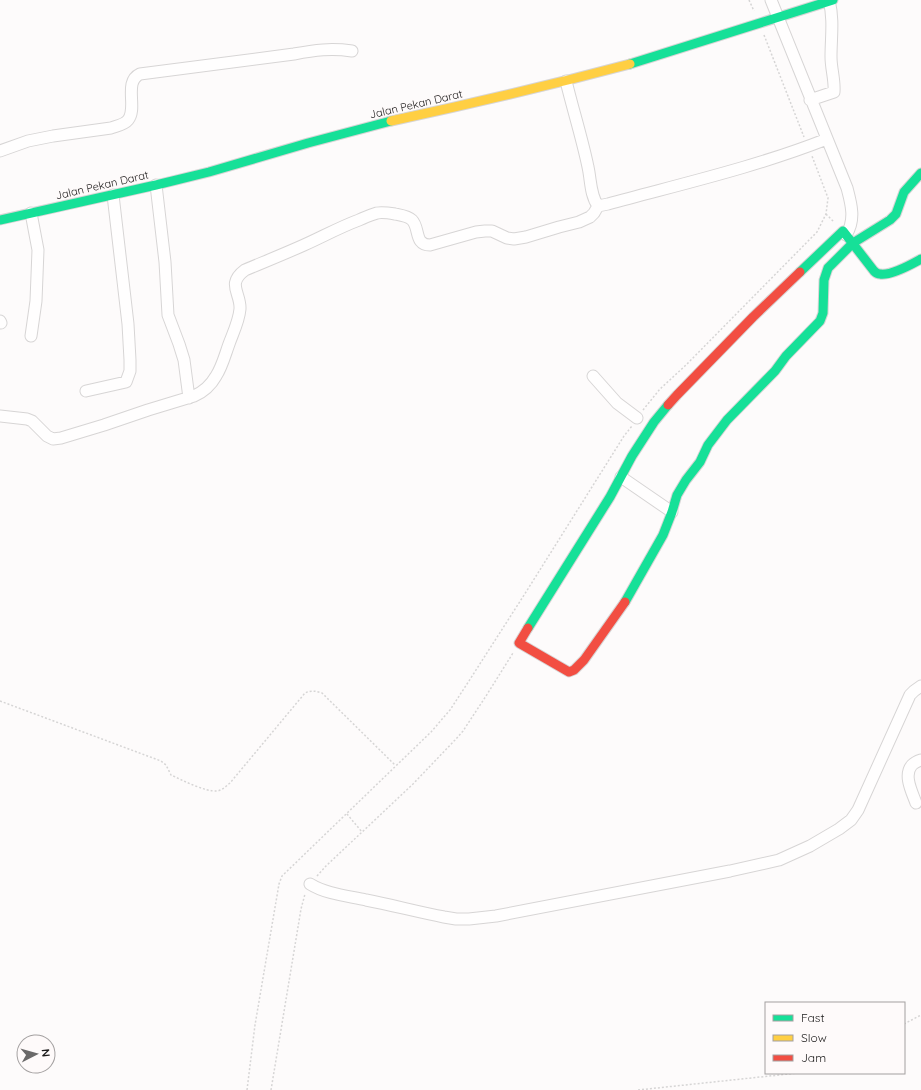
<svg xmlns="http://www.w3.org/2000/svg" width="921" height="1090" viewBox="0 0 921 1090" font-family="Quicksand,sans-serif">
<rect width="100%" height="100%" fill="#fdfbfb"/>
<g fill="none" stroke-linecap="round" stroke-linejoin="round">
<defs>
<path id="street" d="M771,0L847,188C851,203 856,220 846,235
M566,81C573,110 582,138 588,167C591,180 590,195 598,206
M810,100L834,92C835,80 831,69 831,57C831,37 834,20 829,0
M0,151L28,141L53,136L111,128C116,126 124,125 128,120C138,108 123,82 140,74L294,54C315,50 331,48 352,51
M156,185L165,262L168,315L179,344L184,360L189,398
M598,206L608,204C681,184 756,167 827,139
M31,213L38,250L36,301L31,336
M0,321L1,323
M593,376L617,403L637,418
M86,391L126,382L130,371V360L128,324L113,195
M0,416L27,419L32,421L47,436L53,439L61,438L104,425L148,410L194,396C203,392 211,385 216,376C222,367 225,355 229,344C233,333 239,321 240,309C241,293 226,284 245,270C264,262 284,254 304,245C322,237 340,227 359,220C365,217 371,215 377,213C382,212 389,213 395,214C400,215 408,216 412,220C420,228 414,245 430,245L476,232L485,231H492L507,238L514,239L526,237L559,227L579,222L590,217L594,213L598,206
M621,477L672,512
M916,803C912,792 903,775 912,765C914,763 918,761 921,760
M310,884C326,894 348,896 366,900C392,905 418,912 444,917L456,919H469L496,916L730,871L779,860L810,846L839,829L851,820L858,810L910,695L914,691L921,686"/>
<path id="fast" d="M630,64L833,0
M0,220L156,185L209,172L308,143L391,121
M800,272L843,231L874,271C875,272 878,274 880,274C891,276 912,264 921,259
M625,602L663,535L672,512L677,495L686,480L700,462L708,445L727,420L775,371L786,356L820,321L823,313L824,280L828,268L853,243L890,220L896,214L904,192L921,173
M528,628L610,497L632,456L654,422L668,405"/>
<path id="slow" d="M391,121C471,104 551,85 630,64"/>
<path id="jam" d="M668,405L677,395L753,317L800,272
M528,628L519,643L569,672L574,670L584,660L625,602"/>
</defs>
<use href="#street" stroke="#d7d5d5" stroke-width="13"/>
<use href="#fast" stroke="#d7d5d5" stroke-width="11"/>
<use href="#slow" stroke="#d7d5d5" stroke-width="11"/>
<use href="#jam" stroke="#d7d5d5" stroke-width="11"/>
<path stroke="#d6d5d5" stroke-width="1.5" stroke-dasharray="2 2" stroke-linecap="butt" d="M749,0L754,11
M764,35L804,137
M826,214L834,222
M643,410L660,389L686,365L817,232L826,214L828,198L812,156
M0,701L161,761L166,765L171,775C182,780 205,792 217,791C223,790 226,786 230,783L305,693C311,690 316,691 322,693L395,765
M347,814L362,832
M317,876L326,866L413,784L455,740L463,731L486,696L513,653
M904,1024L921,1015
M247,1090L255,1025L279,884L282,876L431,732L450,710L467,684L526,592L624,436L632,426
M271,1090L301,909L305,894
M638,1090L798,1073"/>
<use href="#street" stroke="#fffefe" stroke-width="11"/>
<use href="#fast" stroke="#16e098" stroke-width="9"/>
<use href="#slow" stroke="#ffcf43" stroke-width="9"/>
<use href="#jam" stroke="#f24e42" stroke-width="9"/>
</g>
<g text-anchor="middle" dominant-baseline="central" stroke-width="3" stroke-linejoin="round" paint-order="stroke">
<g font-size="11" fill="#1b1a1a" stroke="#fefafa">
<text transform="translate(416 104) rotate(-13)">Jalan Pekan Darat</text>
<text transform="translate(102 185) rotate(-13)">Jalan Pekan Darat</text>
</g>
</g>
<rect x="765" y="1002" width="140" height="72" fill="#fefafa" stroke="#a3a0a0"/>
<rect x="773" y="1015" width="20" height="6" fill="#16e098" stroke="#a3a0a0"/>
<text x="801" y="1022" font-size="12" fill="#1b1a1a">Fast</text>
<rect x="773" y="1035" width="20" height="6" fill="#ffcf43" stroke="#a3a0a0"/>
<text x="801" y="1042" font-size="12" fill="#1b1a1a">Slow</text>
<rect x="773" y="1055" width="20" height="6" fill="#f24e42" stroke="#a3a0a0"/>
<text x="801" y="1062" font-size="12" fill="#1b1a1a">Jam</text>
<g transform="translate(36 1054) rotate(84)"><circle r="19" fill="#fefafa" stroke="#a3a0a0"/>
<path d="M0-3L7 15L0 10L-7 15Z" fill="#6a6969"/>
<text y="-6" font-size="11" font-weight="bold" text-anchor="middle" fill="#1b1a1a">N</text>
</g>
</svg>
